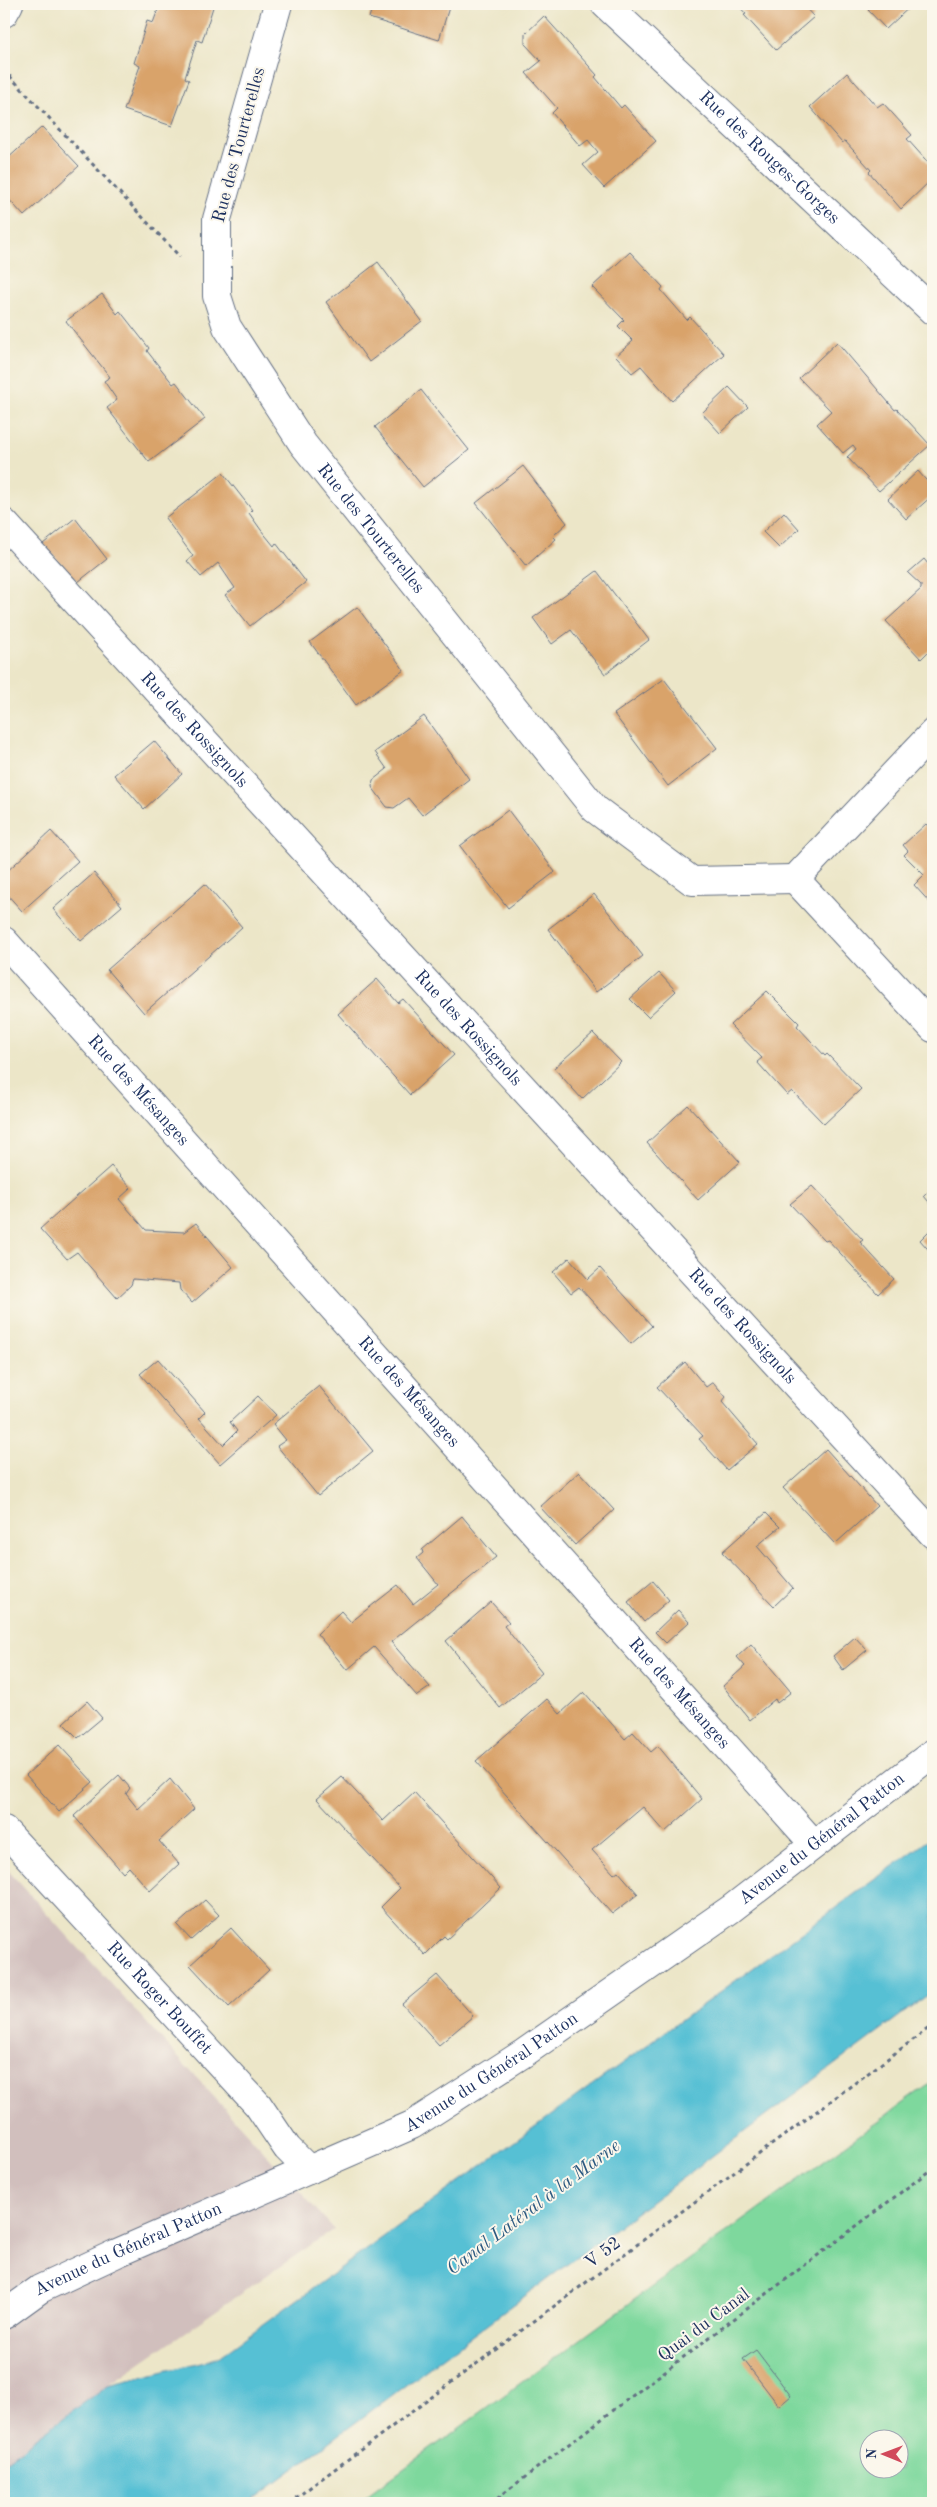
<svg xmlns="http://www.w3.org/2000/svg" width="937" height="2507" viewBox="0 0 937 2507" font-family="'Old Standard TT',serif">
<rect width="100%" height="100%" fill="#fbf7ec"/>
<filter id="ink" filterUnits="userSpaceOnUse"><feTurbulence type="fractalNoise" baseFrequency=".02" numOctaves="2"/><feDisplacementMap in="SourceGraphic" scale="10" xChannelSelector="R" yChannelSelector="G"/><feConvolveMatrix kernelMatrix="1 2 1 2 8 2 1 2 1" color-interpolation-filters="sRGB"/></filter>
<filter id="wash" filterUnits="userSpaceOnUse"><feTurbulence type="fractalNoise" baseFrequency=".0096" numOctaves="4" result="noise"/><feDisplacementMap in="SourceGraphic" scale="20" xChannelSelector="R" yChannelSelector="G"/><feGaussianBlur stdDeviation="1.12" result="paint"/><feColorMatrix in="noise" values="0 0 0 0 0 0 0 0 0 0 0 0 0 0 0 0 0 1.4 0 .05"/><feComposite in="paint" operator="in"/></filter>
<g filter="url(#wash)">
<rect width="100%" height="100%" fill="#ece6c8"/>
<path fill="#d1bfbd" d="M4,1866L334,2229L108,2385L4,2462Z"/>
<path fill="#7ed89d" stroke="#4c847e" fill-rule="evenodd" d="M933,2081V2503H357ZM870,2440H900V2470H870Z"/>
<path fill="#57c0d4" stroke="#397899" d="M933,1837V1991L248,2503H4V2462L108,2385L217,2358Z"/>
<g id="blocks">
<path fill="#d9a36a" d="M160,4H214L202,42L197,40L185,78L189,80L172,126L124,110L140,66L134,63L147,21L153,23Z
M373,4H450L439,40L369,18Z
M737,4H802L814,17L776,50L744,15L746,14Z
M875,4H913L886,29L868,10Z
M544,16L597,75L595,77L621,108L624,105L656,141L604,188L583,165L598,152L588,140L580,146L552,113L557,108L526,73L541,61L525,44V34Z
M847,73L877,107L883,103L912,135L907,139L933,168V178L901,209L869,172L871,170L845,141L842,143L810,107Z
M42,127L79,166L24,216L4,194V162Z
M630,252L663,287L661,290L687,320L690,317L724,354L672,401L641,366L632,373L616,356L633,341L618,326L624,320L592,287Z
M378,262L422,321L369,362L326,302Z
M102,294L117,314L120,311L149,348L147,351L173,384L176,382L205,419L149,462L107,408L117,400L104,381L110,377L66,321Z
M837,342L895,410L897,409L930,445L879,491L847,457L856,449L853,445L843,453L817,424L831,411L799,378Z
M729,387L748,407L720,433L702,413Z
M421,390L469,450L423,487L375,427Z
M523,466L567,523L553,536L556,539L526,566L476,503Z
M918,471L933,488V495L906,519L888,499Z
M223,473L252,510L249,513L261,530L274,546L276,543L306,582L250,626L225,595L235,588L218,563L201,577L187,561L193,556L165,518Z
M784,512L799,529L779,548L763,532Z
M75,518L107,559L78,582L43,544Z
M924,559L933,570V647L921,659L886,621L921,589V585L908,573Z
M597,571L649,640L605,674L571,630L552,644L533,618Z
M357,607L404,670L356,705L310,642Z
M664,679L717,748L668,786L614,714Z
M424,716L469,779L422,815L408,798L394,808L387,807L372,787L373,780L387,769L375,752Z
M154,741L182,774L144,809L114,775Z
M508,810L555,872L508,908L460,846Z
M926,824L931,829L933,827V906L914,885L924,875L904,855L908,851L903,845Z
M51,831L78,861L22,911L4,891V874Z
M94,873L122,906L81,941L53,909Z
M205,884L242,927L144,1013L107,970Z
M594,894L643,956L596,992L548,929Z
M659,973L676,991L648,1017L630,999Z
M377,979L398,1003L403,999L454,1055L410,1095L338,1014Z
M767,991L799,1023L797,1026L825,1056L827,1054L861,1089L824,1124L792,1091L787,1095L757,1062L762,1058L730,1025Z
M593,1033L621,1062L582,1099L554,1068Z
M688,1105L740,1162L698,1200L647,1143Z
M111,1166L131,1188L119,1199L146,1230L184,1232L196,1223L233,1267L192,1303L180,1290L179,1283L133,1279L131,1285L117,1298L77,1252L67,1259L40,1229Z
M812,1186L863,1240L860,1242L894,1279L878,1294L828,1240L825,1241L790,1204Z
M933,1187V1207L924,1196Z
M933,1227V1255L920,1240Z
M569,1258L588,1279L600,1268L652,1326L631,1344L579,1287L571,1293L553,1272Z
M158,1359L205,1412L199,1418L223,1445L237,1431L230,1422L258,1396L276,1415L220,1464L140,1374Z
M685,1362L706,1387L713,1382L726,1397L722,1402L758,1444L727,1470L699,1439L703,1436L657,1387Z
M319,1386L373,1451L318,1496L277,1446L286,1440L273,1424Z
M826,1449L877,1506L835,1544L783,1488Z
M579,1472L614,1510L575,1545L540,1507Z
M766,1513L780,1527L757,1546L793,1588L774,1606L722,1552Z
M462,1516L496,1557L391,1642L430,1687L417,1696L374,1647L347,1670L317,1634L341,1611L351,1622L398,1585L413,1604L438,1584L417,1558L423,1553L422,1550Z
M653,1581L669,1600L644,1622L628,1602Z
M491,1602L509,1622L504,1626L542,1673L500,1708L446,1641Z
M678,1610L689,1622L666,1643L655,1632Z
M855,1637L867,1650L843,1670L833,1656Z
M751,1644L791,1692L777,1703L775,1699L750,1720L723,1686L745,1666L737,1657Z
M584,1692L625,1739L633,1732L651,1752L658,1746L702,1799L665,1832L643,1807L592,1850L614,1874L618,1871L638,1894L612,1914L476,1761L547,1699L560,1714Z
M87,1701L102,1718L78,1738L63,1723Z
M59,1745L93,1782L59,1812L26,1775Z
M119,1775L130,1788L126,1794L138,1809L170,1779L194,1809L159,1841L179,1864L150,1891L129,1867L123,1873L74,1816Z
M342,1777L383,1821L414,1792L501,1888L447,1939L444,1936L425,1955L381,1907L400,1888L317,1799Z
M205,1900L219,1915L191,1940L177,1925Z
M231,1928L269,1970L229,2007L190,1965Z
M437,1975L473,2016L439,2045L402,2004Z
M756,2350L791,2396L779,2406L743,2359Z"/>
</g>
</g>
<g filter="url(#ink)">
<use href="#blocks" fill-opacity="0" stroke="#646f83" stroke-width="1"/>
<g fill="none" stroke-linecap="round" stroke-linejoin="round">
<defs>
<g id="street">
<path id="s1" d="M278,4L217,219V296L227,327L303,444L595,809L692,881L795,879"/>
<path id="s2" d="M605,4L933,311"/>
<path d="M4,13L9,4"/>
<path id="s3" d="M4,523L933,1534"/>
<path d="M933,733L795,879L933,1028"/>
<path id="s4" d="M4,941L814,1844"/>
<path id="s5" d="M4,1830L258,2105L287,2148L309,2170"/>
<path id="s6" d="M4,2315L40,2289L117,2253L412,2125L524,2053L731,1909L933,1753"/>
</g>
</defs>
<use href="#street" stroke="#646f83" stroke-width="30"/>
<path stroke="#646f83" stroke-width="3" stroke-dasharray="4 4" stroke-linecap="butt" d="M4,70L180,257
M289,2503L933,2025
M491,2503L933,2168"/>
<use href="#street" stroke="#fff" stroke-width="28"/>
</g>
</g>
<g text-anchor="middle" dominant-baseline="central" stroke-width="4" stroke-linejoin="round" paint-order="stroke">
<g font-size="18" fill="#1b2f5e" stroke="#fbf7ec">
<text transform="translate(239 145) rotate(-75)">Rue des Tourterelles</text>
<text stroke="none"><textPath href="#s2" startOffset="225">Rue des Rouges-Gorges</textPath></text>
<text stroke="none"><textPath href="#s1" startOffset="581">Rue des Tourterelles</textPath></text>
<text stroke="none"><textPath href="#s3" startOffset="281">Rue des Rossignols</textPath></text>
<text stroke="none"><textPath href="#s3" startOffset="686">Rue des Rossignols</textPath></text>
<text stroke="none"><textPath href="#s4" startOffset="201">Rue des Mésanges</textPath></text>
<text stroke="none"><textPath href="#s3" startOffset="1091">Rue des Rossignols</textPath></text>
<text stroke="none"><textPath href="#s4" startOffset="606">Rue des Mésanges</textPath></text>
<text stroke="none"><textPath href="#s4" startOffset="1011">Rue des Mésanges</textPath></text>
<text stroke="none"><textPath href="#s6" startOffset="951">Avenue du Général Patton</textPath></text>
<text stroke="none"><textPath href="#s5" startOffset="229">Rue Roger Bouffet</textPath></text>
<text stroke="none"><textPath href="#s6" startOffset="546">Avenue du Général Patton</textPath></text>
<text stroke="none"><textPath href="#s6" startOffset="141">Avenue du Général Patton</textPath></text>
<text transform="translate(603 2253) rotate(-37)">V 52</text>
<text transform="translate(704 2325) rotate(-37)">Quai du Canal</text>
</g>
<g font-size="19" font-style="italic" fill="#2d5a81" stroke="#fbf7ec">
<text transform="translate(534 2208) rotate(-37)">Canal Latéral à la Marne</text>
</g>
</g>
<rect width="937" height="2507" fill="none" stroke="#fbf7ec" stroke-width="20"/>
<g transform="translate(884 2454) rotate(271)"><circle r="24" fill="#fbf7ec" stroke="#a1a7b3"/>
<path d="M0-4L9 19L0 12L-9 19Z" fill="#d1495b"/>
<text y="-8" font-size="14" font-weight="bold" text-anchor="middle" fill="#1b2f5e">N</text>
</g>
</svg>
